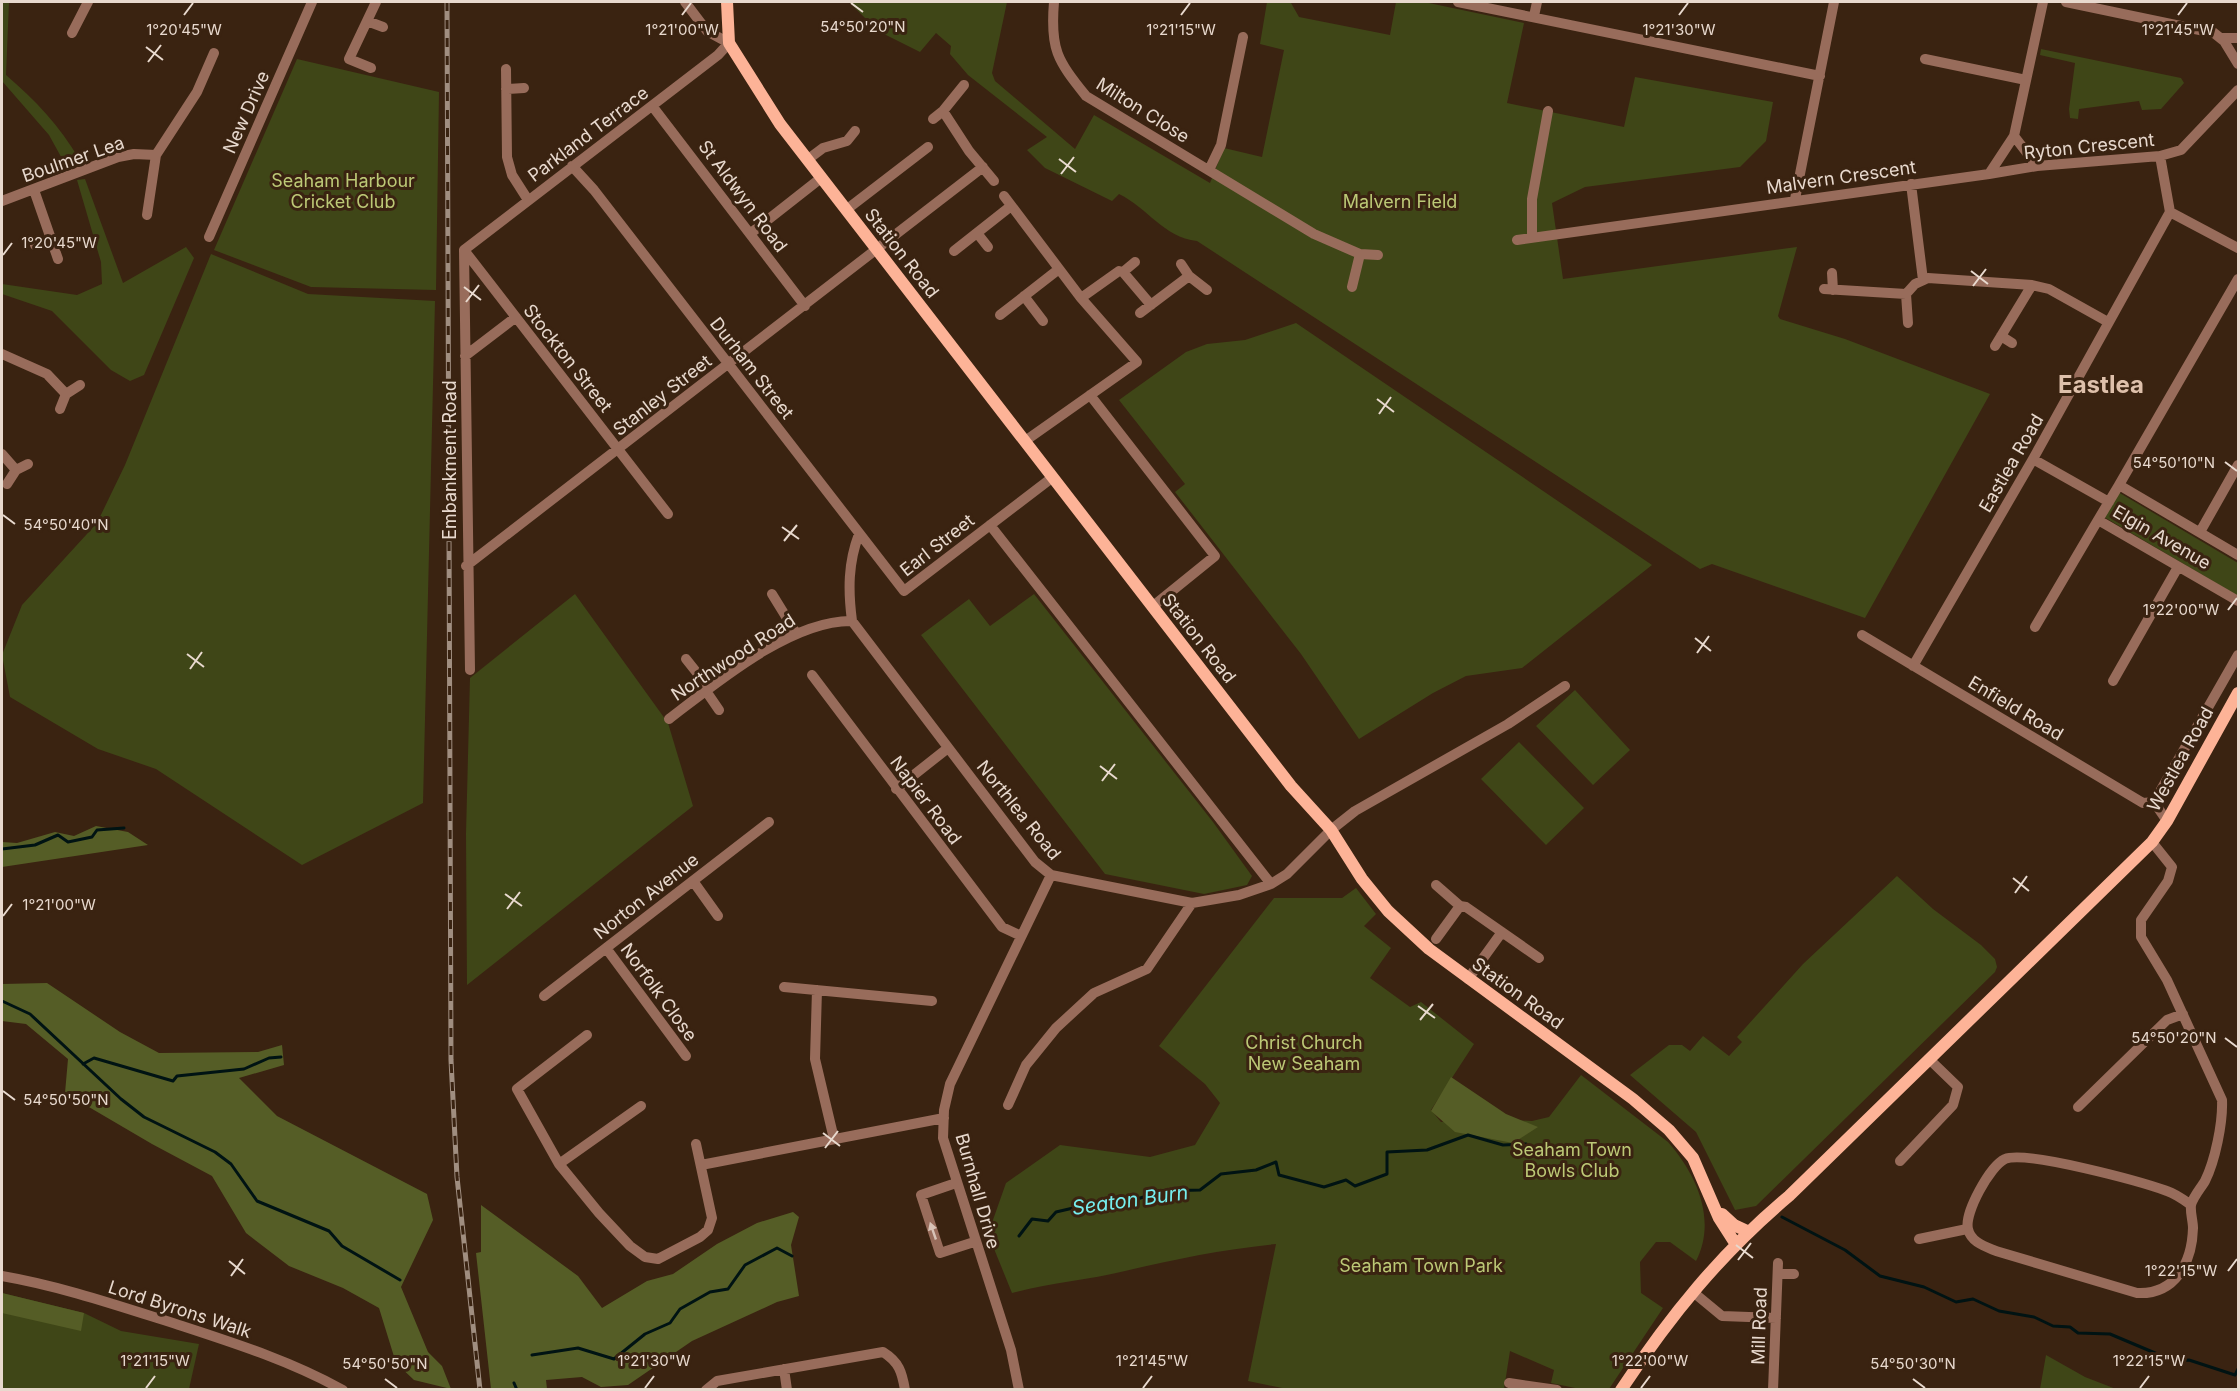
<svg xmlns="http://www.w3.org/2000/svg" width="2240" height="1391" viewBox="0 0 2240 1391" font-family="Inter,sans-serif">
<rect width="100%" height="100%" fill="#3a2311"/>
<path fill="#3f4617" d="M2,2H9L6,75C35,100 60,126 79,159L65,164L49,135L2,81Z
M849,2H1007L992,73L995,81L1075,149L1094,115L1210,183L1224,148L1262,157L1284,50L1260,44L1267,2L1291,3L1299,17L1390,35L1396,2H1424L1524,23L1507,103L1624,127L1635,77L1773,102L1766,141L1740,167L1585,187L1552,203L1563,279L1797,247L1778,316L1780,319L1845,339L1990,394L1865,618L1712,564L1700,569L1197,241C1163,237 1148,208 1119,194L1112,201L1045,168L1027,150L1047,137L968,75L950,54L951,46L936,33L920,52L878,31Z
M2041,49L2181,78L2184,83L2161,109L2142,110L2139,101L2079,109L2078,119L2070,118L2069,109L2075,63L2040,55Z
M297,59L439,92L436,290L311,287L214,250Z
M85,179L123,283L186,247L194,258L144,375L130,381L111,370L52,311L2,294V284L77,295L102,284L101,262L77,180Z
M211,254L308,294L435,301L423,803L302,865L156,769L98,749L10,697L2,655L22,605L97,523L125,465Z
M1296,323L1652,565L1522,668L1466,676L1433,693L1359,739L1301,654L1175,492L1185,484L1119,400L1186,352L1207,344L1245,340Z
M2118,492L2238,563V596L2104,517Z
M575,594L668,723L693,806L467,985L466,834L470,678Z
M1034,594L1213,822L1252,876L1247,885L1204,894L1105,874L921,635L969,599L990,626Z
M1575,690L1630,750L1593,785L1536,726Z
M1519,742L1584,808L1546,845L1481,779Z
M1897,876L1933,909L1981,945L1995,959L1997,967L1995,972L1756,1206L1735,1210L1696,1132L1630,1075L1669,1045H1682L1690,1051L1703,1036L1729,1056L1742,1042L1737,1037L1803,964Z
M1356,888L1376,914L1364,926L1391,948L1370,978L1410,1007L1421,1002L1474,1044L1431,1110L1441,1122L1479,1118L1532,1121L1549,1117L1581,1075L1668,1142C1697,1175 1717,1220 1696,1261L1670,1242H1656L1640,1262L1641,1293L1663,1308L1609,1389H1580L1551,1383L1554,1370L1510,1351L1504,1389L1292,1390L1248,1381L1276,1244C1225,1249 1175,1259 1125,1271C1088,1280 1049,1283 1012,1293L988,1234L1006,1183L1060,1145L1150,1157L1195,1145L1220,1103L1205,1084L1159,1046L1274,898H1342Z
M2,1293L84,1313L121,1331L199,1344L189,1389L2,1390Z
M2046,1355L2085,1377L2116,1389H2040Z"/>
<path fill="#555d26" d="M96,826L128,832L148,845L2,867V842L17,843L55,832L74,836Z
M47,983L120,1032L159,1053L258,1052L282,1045L284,1065L239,1078L277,1116L427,1194L433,1220L401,1287L428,1352L442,1366L451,1389L414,1380L396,1363L379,1308L343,1288L289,1266L246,1233L212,1176L152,1144L65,1093L68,1059L26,1024L2,1021V984Z
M1451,1077L1506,1114L1538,1127L1513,1143L1455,1132L1431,1111Z
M481,1205L578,1276L602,1308L647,1281L673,1274L717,1244L757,1223L793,1212L799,1217L791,1245L799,1296L777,1302L692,1341L628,1385L601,1387L582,1377L546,1380L547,1389H491L476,1253L481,1252Z
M2,1293L84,1313L81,1331L2,1313Z"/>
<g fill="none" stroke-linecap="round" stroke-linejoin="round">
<path stroke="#001313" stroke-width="3" d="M2,849L35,845L58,835L68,842L92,837L97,830L124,828
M2,1001L30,1014L121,1099L144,1117L215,1152L231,1164L257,1201L329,1231L342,1246L400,1280
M83,1064L94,1058L173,1081L177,1076L244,1069L269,1058L281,1057
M1782,1217L1845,1250L1880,1276L1924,1287L1956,1302L1973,1299L1999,1311L2034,1317L2053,1326L2070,1327L2078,1333L2110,1334L2174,1361L2189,1360L2235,1375L2238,1369
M1019,1236L1032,1219L1048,1221L1056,1212L1099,1202L1125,1203L1162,1191L1200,1190L1221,1174L1256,1170L1276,1162L1279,1175L1324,1187L1346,1180L1355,1186L1387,1174V1152L1427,1150L1468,1135L1503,1145L1526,1144
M532,1355L578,1348L614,1359L645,1334L670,1323L680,1309L710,1292L728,1289L745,1265L777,1248L792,1256
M514,1383L517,1390"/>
<path stroke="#986c5b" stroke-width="10" d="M1054,2C1050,49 1057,60 1086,96L1314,234L1360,254L1378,255
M1458,2L1820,76
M2066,2L2214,33L2224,41L2238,64
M1534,16L1537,2
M367,21L383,27
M72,33L88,2
M2221,38H2238
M1925,59L2026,80
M371,68L349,59L376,2
M506,69L507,157L512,175L528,200
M506,89L524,88
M653,107L805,306
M943,111L969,151L994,181
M933,119L943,111L964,85
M2014,136L2037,166
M2160,156L2170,212
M807,160L823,148L847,141L855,131
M572,166L594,190L904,591L1053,477
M1209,170L1221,145L1243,37
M1989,174L2037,166L2160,156L2181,150L2238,90
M1911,184L1923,280
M34,190L58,259
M1004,196L1081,298L1137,362L1025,441
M1795,199L1834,2
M2,201L118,157L134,154L156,155
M846,210L928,147
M2170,212L2238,248
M147,215L156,155L197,92L214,53
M751,233L821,178
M977,233L988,247
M209,237L312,2
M1532,238V199L1548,111
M1517,240L1989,174L2014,136L2043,2
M35,245L52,240
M464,250L470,670
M464,250L718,55L729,43L707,31L685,2
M464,250L668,514
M954,251L1011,206
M1181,264L1189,276L1207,290
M1123,272L1135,262
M1832,273L1833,290
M1352,287L1360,254
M1824,289L1906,294L1915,284L1928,278L2032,285L2049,289L2108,322
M1906,294L1908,323
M1024,296L1043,321
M1081,298L1119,271L1123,272L1151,305
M1140,313L1189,276
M1000,315L1059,269
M2001,336L2012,343
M1995,346L2032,285
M2,354L47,374L66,394
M465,356L516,317
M1090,395L1215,556L1152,607
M60,409L66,394L80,385
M2,454L16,470
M2033,459L2109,502
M7,484L16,470L28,464
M2119,485L2238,279
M990,525L1271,884
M2200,532L2238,465
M859,534C848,563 848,590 852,621L1035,862L1051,875L1192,903L1239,895L1271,884L1287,874L1331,830L1355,811L1508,724L1565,686
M2238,555L2119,485L2098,520L2238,601
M466,566L983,167
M772,594L796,633
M2035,627L2098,520
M1862,635L2143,803L2154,802
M686,659L709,688
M1913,666L2033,459L2170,212
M812,675L1002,927L1021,936
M2113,681L2178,567
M706,691L719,710
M669,719C716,683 791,620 852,621
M896,789L948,748
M2154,802L2238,655
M2154,802L2167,821
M2152,842L2172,867L2168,881L2141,920V937L2167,980L2222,1100C2223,1123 2215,1161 2205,1181C2201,1188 2193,1197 2191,1205C2190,1212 2193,1221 2193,1228C2192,1263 2175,1295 2137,1293L1996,1251C1984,1246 1971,1242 1968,1229C1964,1213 1990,1166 2005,1159C2026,1150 2142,1182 2167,1191C2176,1194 2184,1200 2191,1205
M693,881L718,916
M1436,885L1460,906L1436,939
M1460,906L1466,907L1539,958
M606,948L686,1056
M1468,979L1502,932
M784,987L932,1001
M817,990L815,1059L834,1139
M544,996L769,822
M587,1035L517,1089L559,1164L599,1213L630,1246L645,1257L658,1259L700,1237L708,1230L712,1218L696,1144
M1008,1105L1026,1065L1056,1028L1094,993L1147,969L1192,903
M2078,1107L2167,1020L2183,1014
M1900,1161L1953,1105L1958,1087L1929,1059
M559,1164L641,1106
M701,1165L944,1118
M956,1183L921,1195L940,1253L974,1242
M1919,1239L1967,1229
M1778,1274H1794
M2,1276C60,1286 116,1305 173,1323C231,1342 289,1360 343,1390
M1693,1292L1722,1316L1776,1318
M784,1369L787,1390
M1509,1383L1557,1390
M706,1390L717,1381L883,1352C899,1362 902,1372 905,1390
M1019,1390L1011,1350L943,1138L944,1110L950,1084L1051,875
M1773,1390L1778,1263"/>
<path stroke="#fdb397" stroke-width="12" d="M727,2L729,43L780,124L1291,786L1331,830L1362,879L1388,911L1429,949L1633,1099L1669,1130L1693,1158L1719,1218L1735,1243
M1722,1214L1734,1225L1749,1232
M1621,1390C1670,1316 1721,1253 1789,1196L2152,842L2167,821L2238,693"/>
<defs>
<path id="rail" d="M447,2L451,1060L457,1177L480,1390"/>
</defs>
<use href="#rail" stroke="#a08e80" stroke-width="5"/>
<use href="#rail" stroke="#3a2311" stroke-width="3" stroke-dasharray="9" stroke-linecap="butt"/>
</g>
<defs><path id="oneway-solid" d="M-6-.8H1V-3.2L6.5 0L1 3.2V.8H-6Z" transform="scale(1.5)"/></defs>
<use fill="#d8c3b7" href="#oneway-solid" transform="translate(933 1231) rotate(-109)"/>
<path fill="none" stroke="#e8d9ce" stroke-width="2" d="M851,3L863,12M184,15L193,3M682,15L691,3M1181,15L1190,3M1679,15L1688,3M2178,15L2187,3M146,47L163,60M148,62L161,45M1059,159L1076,172M1061,174L1074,157M3,255L12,243M1971,271L1988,284M1973,286L1986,269M464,287L481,300M466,302L479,285M1377,399L1394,412M1379,414L1391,397M2225,462L2237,471M3,515L15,524M782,527L799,539M784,541L797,525M2228,610L2237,598M1695,638L1711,651M1697,653L1709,636M187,654L204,667M190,669L202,652M1100,766L1117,779M1102,781L1115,764M2013,878L2029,891M2015,893L2027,876M505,894L522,906M507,909L520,892M3,916L12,904M1418,1006L1435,1018M1420,1020L1433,1004M2225,1038L2237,1047M3,1091L15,1100M823,1133L840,1146M825,1148L838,1131M1736,1245L1753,1258M1738,1260L1751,1243M229,1261L245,1274M2228,1271L2237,1259M231,1276L243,1259M385,1379L397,1388M1913,1379L1925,1388M146,1388L155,1376M645,1388L654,1376M1143,1388L1152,1376M1641,1388L1650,1376M2140,1388L2149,1376"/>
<g text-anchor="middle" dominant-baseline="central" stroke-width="6" stroke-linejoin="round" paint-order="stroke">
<g font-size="18" fill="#e8d9ce" stroke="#3a2311">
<text transform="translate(1143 110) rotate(32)">Milton Close</text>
<text transform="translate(246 112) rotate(-66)">New Drive</text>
<text transform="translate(588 134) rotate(-37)">Parkland Terrace</text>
<text transform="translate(2089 146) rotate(-6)">Ryton Crescent</text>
<text transform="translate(73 159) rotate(-19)">Boulmer Lea</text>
<text transform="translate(1841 177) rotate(-8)">Malvern Crescent</text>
<text transform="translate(743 196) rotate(53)">St Aldwyn Road</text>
<text transform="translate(902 253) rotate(52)">Station Road</text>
<text transform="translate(568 358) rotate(52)">Stockton Street</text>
<text transform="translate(752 368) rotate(52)">Durham Street</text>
<text transform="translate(662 395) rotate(-38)">Stanley Street</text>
<text transform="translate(449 460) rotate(-90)">Embankment Road</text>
<text transform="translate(2011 463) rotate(-60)">Eastlea Road</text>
<text transform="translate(2162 537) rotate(30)">Elgin Avenue</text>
<text transform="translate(937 545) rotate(-38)">Earl Street</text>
<text transform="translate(1199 638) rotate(52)">Station Road</text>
<text transform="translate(733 657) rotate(-33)">Northwood Road</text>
<text transform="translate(2016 708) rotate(31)">Enfield Road</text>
<text transform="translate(2180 759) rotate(-61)">Westlea Road</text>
<text transform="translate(926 800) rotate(53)">Napier Road</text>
<text transform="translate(1019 810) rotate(51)">Northlea Road</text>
<text transform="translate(646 896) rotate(-38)">Norton Avenue</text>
<text transform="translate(659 992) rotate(54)">Norfolk Close</text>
<text transform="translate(1518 993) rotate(36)">Station Road</text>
<text transform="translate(978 1191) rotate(74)">Burnhall Drive</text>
<text transform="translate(180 1309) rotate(18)">Lord Byrons Walk</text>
<text transform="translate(1759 1326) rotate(-88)">Mill Road</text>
</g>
<g font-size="18" fill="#bcc976" stroke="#3a2311">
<text x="343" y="180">Seaham Harbour<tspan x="343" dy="21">Cricket Club</tspan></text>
<text x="1400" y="201">Malvern Field</text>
<text x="1304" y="1042">Christ Church<tspan x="1304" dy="21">New Seaham</tspan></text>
<text x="1572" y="1149">Seaham Town<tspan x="1572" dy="21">Bowls Club</tspan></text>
<text x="1421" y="1265">Seaham Town Park</text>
</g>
<g font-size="20" font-style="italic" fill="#76eeef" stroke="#3a2311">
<text transform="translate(1130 1200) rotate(-8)">Seaton Burn</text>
</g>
<g font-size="24" font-weight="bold" fill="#dec0ab" stroke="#3a2311">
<text x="2101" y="384">Eastlea</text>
</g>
</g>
<g font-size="15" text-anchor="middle" fill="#e8d9ce" stroke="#3a2311" stroke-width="6" stroke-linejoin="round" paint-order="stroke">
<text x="863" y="32">54°50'20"N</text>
<text x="184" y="35">1°20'45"W</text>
<text x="682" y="35">1°21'00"W</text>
<text x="1181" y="35">1°21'15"W</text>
<text x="1679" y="35">1°21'30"W</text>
<text x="2178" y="35">1°21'45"W</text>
<text x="59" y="248">1°20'45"W</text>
<text x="2174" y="468">54°50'10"N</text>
<text x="66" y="530">54°50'40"N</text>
<text x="2181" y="615">1°22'00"W</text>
<text x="59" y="910">1°21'00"W</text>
<text x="2174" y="1043">54°50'20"N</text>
<text x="66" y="1105">54°50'50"N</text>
<text x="2181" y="1276">1°22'15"W</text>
<text x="155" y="1366">1°21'15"W</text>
<text x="654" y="1366">1°21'30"W</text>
<text x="1152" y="1366">1°21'45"W</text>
<text x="1650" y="1366">1°22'00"W</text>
<text x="2149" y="1366">1°22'15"W</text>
<text x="385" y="1369">54°50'50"N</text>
<text x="1913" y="1369">54°50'30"N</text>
</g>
<rect width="2240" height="1391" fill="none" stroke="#e8d9ce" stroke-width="6"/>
</svg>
